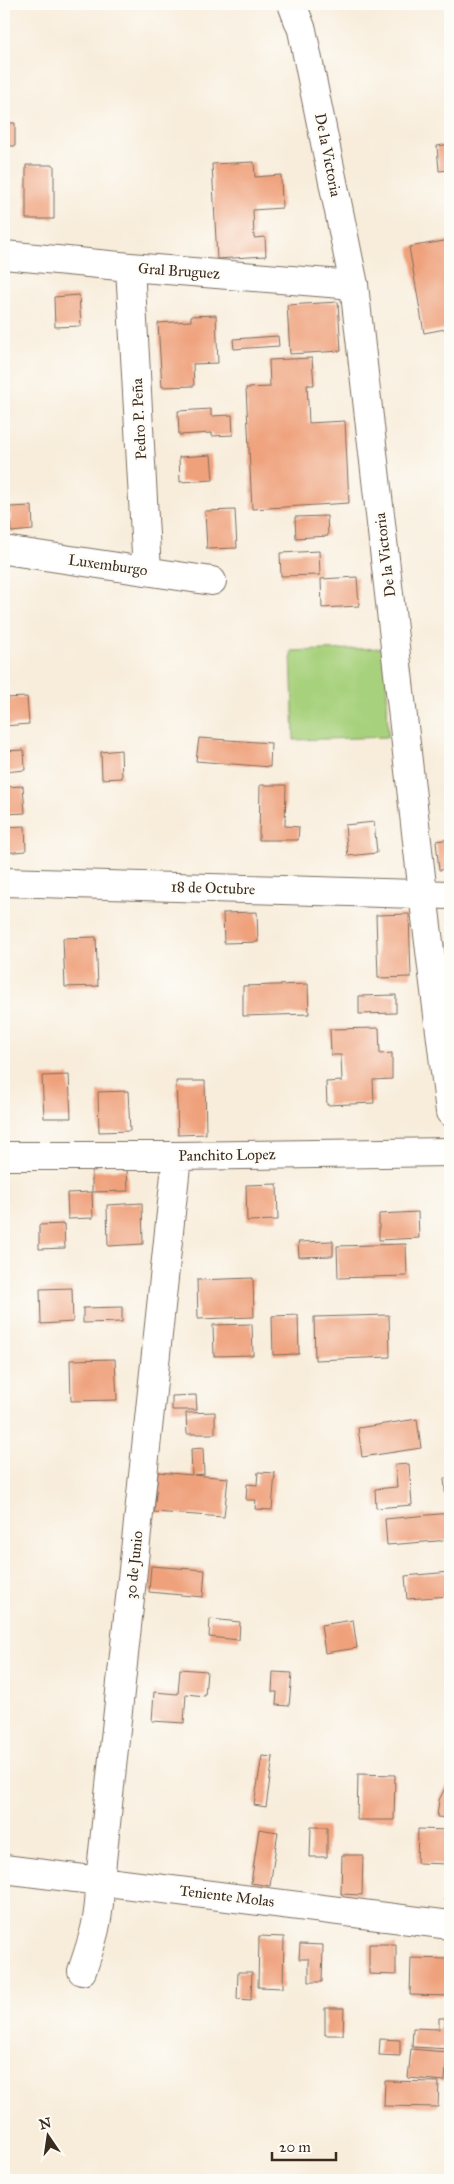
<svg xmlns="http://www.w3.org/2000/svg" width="454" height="2184" viewBox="0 0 454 2184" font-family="'IM FELL Great Primer',serif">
<rect width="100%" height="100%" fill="#fdfcf7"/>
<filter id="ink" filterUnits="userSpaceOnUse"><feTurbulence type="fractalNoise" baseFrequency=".02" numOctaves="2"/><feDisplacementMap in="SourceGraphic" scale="10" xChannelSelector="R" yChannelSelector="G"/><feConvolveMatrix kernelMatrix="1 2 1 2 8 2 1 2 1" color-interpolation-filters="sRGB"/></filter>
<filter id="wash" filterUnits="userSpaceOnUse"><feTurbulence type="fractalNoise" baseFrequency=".0096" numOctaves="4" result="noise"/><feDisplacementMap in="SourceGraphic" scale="20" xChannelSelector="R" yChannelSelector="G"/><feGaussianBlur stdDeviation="1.12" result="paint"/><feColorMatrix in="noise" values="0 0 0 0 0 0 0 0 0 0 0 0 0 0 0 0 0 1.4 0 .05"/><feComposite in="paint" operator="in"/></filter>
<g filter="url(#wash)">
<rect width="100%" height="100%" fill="#f8eddb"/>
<path fill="#a8d17d" stroke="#727e4e" d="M386,648L388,737L294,740L291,651Z"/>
<g id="blocks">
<path fill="#efa17c" d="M4,123H15V146H4Z
M450,144V170L439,171L437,146Z
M4,154H8L7,223H4Z
M254,162L255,177L281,175L282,208L253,210L254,238L265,237L266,256L217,259L212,164Z
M26,165H54V219H26Z
M450,240V328L424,333L409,247Z
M79,295L81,326L55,327L54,297Z
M338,302L341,351L290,354L287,305Z
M4,307H5L7,350H4Z
M216,315L218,363L193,364L194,386L162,387L158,323L191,321V316Z
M278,336L279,346L234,349L233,339Z
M312,358L314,385H307L309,423L345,421L349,503L252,509L246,388L270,387L269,360Z
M211,409V416L232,415L233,435L212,436V433L179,435L178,411Z
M211,455L213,480L180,482L179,457Z
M32,506L33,530L11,532L10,507Z
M235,510L237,548L207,549L205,511Z
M327,516L328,536L296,538L295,517Z
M319,551L320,575L281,576L280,553Z
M357,577L359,606L322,608L321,579Z
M27,697L29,724L4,726V698Z
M199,738L271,743L270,767L196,761Z
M24,750L25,770L4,772V751Z
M121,750L122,778L102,779L101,752Z
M260,785H286L285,826L299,827L298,840H259Z
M23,786L25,813L4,814V787Z
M374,822L377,853L348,856L345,825Z
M25,826L26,851L4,853V827Z
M450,839V869L439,870L436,841Z
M257,912L258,942L224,943L223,913Z
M409,914L411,977L378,978L376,915Z
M96,937L98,986L65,987L63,938Z
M446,942H450V955H447Z
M308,984L309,1014L243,1016V986Z
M396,995V1013L359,1014V996Z
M379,1028L380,1054L392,1053V1079L373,1080L374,1103L327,1105L326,1082L342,1081L341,1055H331L330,1029Z
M69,1075L71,1118H44L42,1076Z
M176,1081H205L206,1134L178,1135Z
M128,1091L130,1131L99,1132L98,1092Z
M127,1169L128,1191L92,1192V1171Z
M277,1184L278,1220L247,1221L246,1185Z
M92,1192L93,1218L68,1219L67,1193Z
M142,1203L143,1244L108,1246L107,1205Z
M418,1212L419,1238L379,1240V1214Z
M64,1224L65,1248L39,1249V1225Z
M333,1241V1256L299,1257L298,1242Z
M406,1244L407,1276L338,1278L337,1246Z
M253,1278L254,1317L198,1319L197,1280Z
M72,1288L73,1322L41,1324L40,1289Z
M122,1307V1322L83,1323V1308Z
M298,1315L299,1354L273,1355L272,1316Z
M389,1315L390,1357L315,1360L314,1317Z
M252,1324L253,1355L214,1356L213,1325Z
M115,1359L117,1400L71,1401L70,1360Z
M196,1395L197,1410H172V1396Z
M215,1412V1434H187L186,1413Z
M417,1419L421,1448L362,1457L358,1428Z
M203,1448L204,1474L194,1475L228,1478L224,1517L154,1512L158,1472L192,1475L191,1449Z
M409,1464L412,1505L376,1508L375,1489L397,1487L395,1465Z
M258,1472L275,1473L272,1510L255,1509L256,1500H246L247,1484L257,1485Z
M444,1478H450V1502H446Z
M450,1513V1540L387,1545L385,1519Z
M151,1566L205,1570L203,1597L149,1592Z
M450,1572V1596L407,1599L405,1576Z
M210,1619L240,1622L239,1640L209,1637Z
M353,1620L357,1648L325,1653L321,1625Z
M180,1669L207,1671L205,1696L186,1694L184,1723L152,1721L154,1692L178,1694Z
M273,1672L292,1673L289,1706L276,1705L277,1692H272Z
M262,1756L273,1757L266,1807L254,1805Z
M358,1774L395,1775L394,1820H357Z
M446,1786L450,1787V1818L437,1817L439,1800Z
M311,1827H327V1857H310Z
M259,1829L278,1832L270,1886L251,1883Z
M418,1829L450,1830V1864L417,1863Z
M342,1855H363L362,1895L341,1894Z
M445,1868H450V1901H445Z
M259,1936L284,1937L283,1988L258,1987Z
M300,1944L323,1945L322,1982H309V1959H299Z
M369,1944H396V1975L369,1974Z
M411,1958L450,1959V1996L410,1995Z
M238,1972H252L251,2000L237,1999Z
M325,2008H344L343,2035H325Z
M439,2018H450V2049L412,2047L413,2028L439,2029Z
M380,2039L400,2040V2056L379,2055Z
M411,2049L447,2052L445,2081L408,2078Z
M385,2081L439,2082L438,2107L384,2106Z"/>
</g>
</g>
<g filter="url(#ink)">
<use href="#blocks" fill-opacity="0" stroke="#7d6e60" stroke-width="1"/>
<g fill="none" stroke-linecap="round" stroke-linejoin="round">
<defs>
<path id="minor" d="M4,255L130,267L354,285
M130,267L147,571
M4,550L212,581
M4,882L450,895
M4,1156H177L450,1152
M4,1869L450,1925
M82,1971C94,1936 100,1918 100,1880L177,1156"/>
<path id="major" d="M292,4L302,30L354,285L423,894L450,1112"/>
</defs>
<use href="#minor" stroke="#7d6e60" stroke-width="30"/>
<use href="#major" stroke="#7d6e60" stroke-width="30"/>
<use href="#minor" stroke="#fff" stroke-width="28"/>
<use href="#major" stroke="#fff" stroke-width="28"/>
</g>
</g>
<g text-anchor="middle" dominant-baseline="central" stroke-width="5" stroke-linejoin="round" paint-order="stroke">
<g font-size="15" fill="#3b2a1e" stroke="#fdfcf7">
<text transform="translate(328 155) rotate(79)">De la Victoria</text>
<text transform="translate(179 271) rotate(4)">Gral Bruguez</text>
<text transform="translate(139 419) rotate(-93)">Pedro P. Peña</text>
<text transform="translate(385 555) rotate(-97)">De la Victoria</text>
<text transform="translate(108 565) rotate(8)">Luxemburgo</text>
<text transform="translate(213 888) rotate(2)">18 de Octubre</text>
<text transform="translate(227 1155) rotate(-1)">Panchito Lopez</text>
<text transform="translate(134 1565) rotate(-84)">30 de Junio</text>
<text transform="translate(227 1896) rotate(7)">Teniente Molas</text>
</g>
</g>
<rect width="454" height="2184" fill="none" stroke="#fdfcf7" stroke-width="20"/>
<g transform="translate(48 2136) rotate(347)" stroke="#fdfcf7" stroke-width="4" paint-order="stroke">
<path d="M0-4L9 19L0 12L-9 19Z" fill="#3b2a1e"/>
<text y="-8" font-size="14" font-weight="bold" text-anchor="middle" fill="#3b2a1e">N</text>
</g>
<path d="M272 2152v8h64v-8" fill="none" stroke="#3b2a1e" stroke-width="2.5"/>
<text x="279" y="2152" font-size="15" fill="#3b2a1e" stroke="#fdfcf7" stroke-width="4" paint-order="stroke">20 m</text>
</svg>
